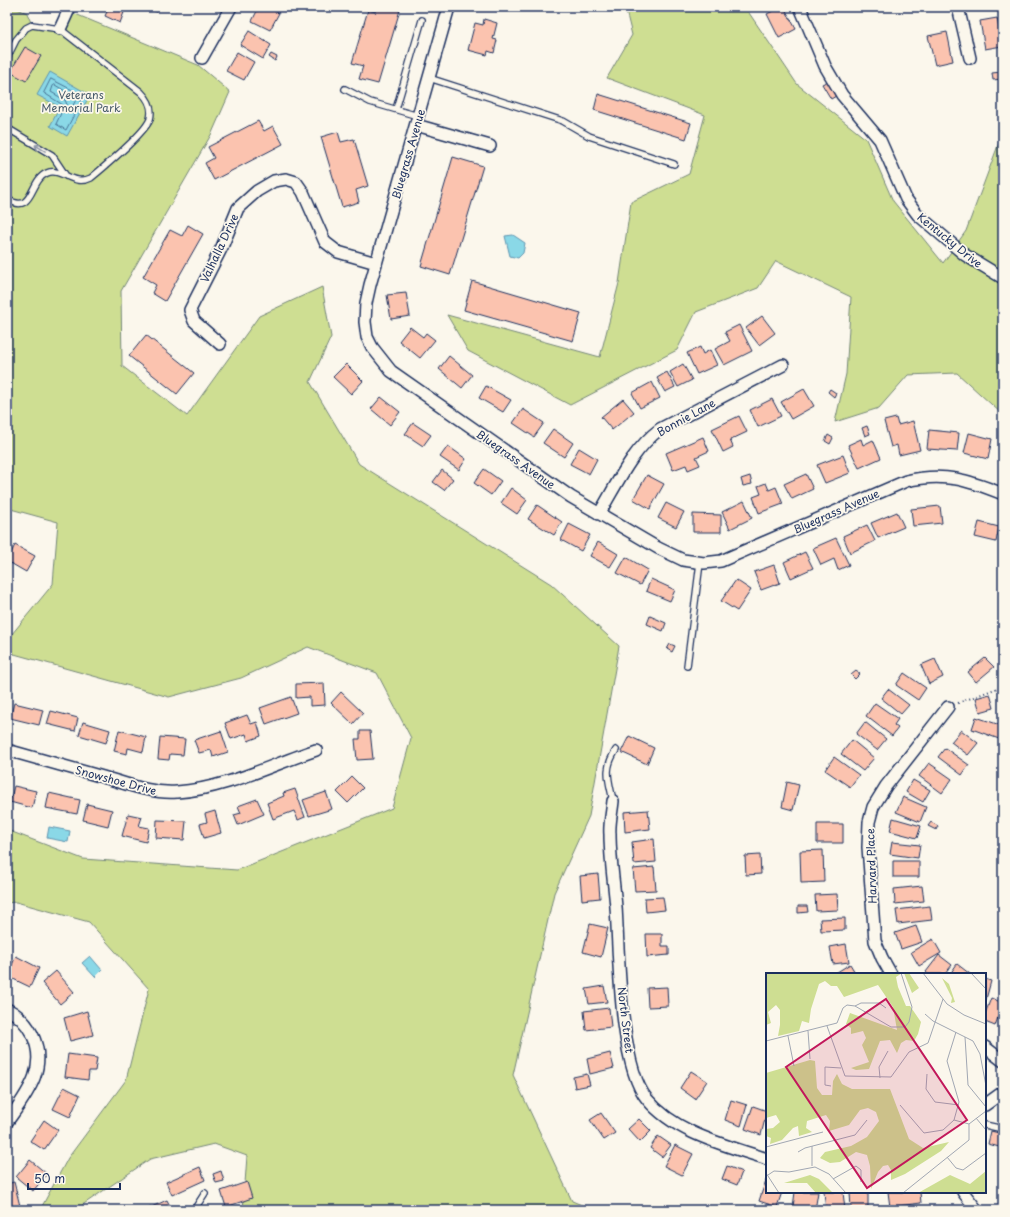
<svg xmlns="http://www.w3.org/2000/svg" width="1010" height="1217" viewBox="0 0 1010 1217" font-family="'Playpen Sans',sans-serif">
<rect width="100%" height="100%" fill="#fbf7ec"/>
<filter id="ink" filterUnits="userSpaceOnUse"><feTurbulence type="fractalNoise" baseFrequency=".025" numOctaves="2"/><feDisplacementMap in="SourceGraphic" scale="8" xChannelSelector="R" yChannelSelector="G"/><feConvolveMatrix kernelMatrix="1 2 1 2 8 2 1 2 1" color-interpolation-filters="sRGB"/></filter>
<g filter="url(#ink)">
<path fill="#cede92" stroke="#748678" d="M7,7H13L27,13L32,25L60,29L68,11L198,65L230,92L212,133L121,291L122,366L187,416L259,316L322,287L331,337L310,382L359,464L551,584L619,646L589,816L554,893L513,1075L572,1201L594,1210H243L247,1156L214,1144L150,1159L75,1210H40L68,1158L126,1080L149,989L89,922L16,902L7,903V830L83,859L237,870L392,808L411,738L377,673L308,647L241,678L169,697L7,652V640L53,584L58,522L7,508Z
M625,7H745L797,84L866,139L893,201L943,263L966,231L1003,132V415L957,373L908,375L879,408L835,422L846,374L851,297L776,261L758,288L696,312L677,350L570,405L468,351L447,315L600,357L619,283L631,202L689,174L705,115L607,78L632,35Z"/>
<path fill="#8ad8e7" stroke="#5e94b0" d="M50,72L90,95L67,136L50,126L60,107L37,95Z
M513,235L525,243L523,253L518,258L510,256L505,236Z
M49,827L70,831L68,842L47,838Z
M90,956L102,970L95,977L82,963Z"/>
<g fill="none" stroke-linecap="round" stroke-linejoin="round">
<path stroke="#477395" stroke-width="1" d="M51,79L84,96L66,130L56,124L63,109V105L44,93Z
M55,85L77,98L71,109H69L65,100L51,92L53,86Z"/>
</g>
<path fill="#fbc3af" stroke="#1b2f5e" d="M109,7H126L120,23L105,16Z
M151,7H160L157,12L150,9Z
M259,7H266L279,13L270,30L252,21Z
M376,7H392L400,10L378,84L359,79L363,66L352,63L368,10L375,12Z
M781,7H784L796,29L779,38L767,14Z
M997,18L1002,46L985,49L980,21Z
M484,19L497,23L493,39L497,40L494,53L488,51L487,55L468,50L475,23L483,25Z
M249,31L271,45L263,59L240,45Z
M947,32L953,61L935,65L928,36Z
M25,47L41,56L26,81L10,72Z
M237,52L254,62L244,80L226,71Z
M271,54L277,57L275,61L269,57Z
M1001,72L1002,79L993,80L992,73Z
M828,81L836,96L831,99L822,84Z
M598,94L691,123L686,139L594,110Z
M258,121L264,131L273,126L283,144L214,180L205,163L214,158L208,147Z
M338,132L341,142L354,139L368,186L356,190L359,202L342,207L321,137Z
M453,157L483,166L450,275L421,266Z
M188,225L203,234L165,301L152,293L156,285L143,277L170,230L182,236Z
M472,281L581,313L573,341L464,310Z
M406,293L410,316L391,319L387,295Z
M762,316L775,333L759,345L746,328Z
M739,325L752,351L724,365L715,349L730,341L725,332Z
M410,327L423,337L426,333L435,340L420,358L399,341Z
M146,335L194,373L177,394L129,356Z
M700,347L703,354L710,350L717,365L697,374L687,353Z
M449,356L472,375L462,388L439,369Z
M346,364L363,381L351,394L333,377Z
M683,364L692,380L678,387L670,372Z
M667,372L675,387L665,392L657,378Z
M652,382L660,398L640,408L632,393Z
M486,386L511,400L503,412L479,398Z
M804,389L814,406L791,419L781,402Z
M830,389L836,393L834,397L828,392Z
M381,397L400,412L390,425L371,409Z
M623,399L634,412L612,430L601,417Z
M772,399L781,416L758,427L750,410Z
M523,409L544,423L534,437L513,423Z
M739,416L747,432L730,440L733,447L723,452L712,429Z
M896,418L898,425L913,421L920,450L899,455L897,445L891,447L884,421Z
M413,423L431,435L423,446L405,434Z
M867,426L870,434L865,436L862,428Z
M553,429L573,443L564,457L543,443Z
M929,430L959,433L957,451L927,449Z
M969,433L992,439L988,459L964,453Z
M828,435L833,438L830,444L825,441Z
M703,437L709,451L696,457L700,465L688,470L686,465L673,470L666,453Z
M861,439L863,445L873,440L881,458L859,468L848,445Z
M448,446L466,459L459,470L440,457Z
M579,448L597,459L589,474L570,464Z
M843,455L850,473L825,483L817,465Z
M484,469L501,481L491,495L474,483Z
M442,470L453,479L444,490L433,482Z
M806,474L813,489L792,499L784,484Z
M647,475L664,484L650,509L633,499Z
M750,476L752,484L743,486L741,479Z
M766,483L769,490L776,487L783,504L759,513L753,497L761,494L758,486Z
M511,488L527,500L517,514L501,503Z
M744,501L752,518L730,529L722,512Z
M666,503L684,512L676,527L658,518Z
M537,505L562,522L554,535L528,519Z
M940,506L942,523L913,526L911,509Z
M897,512L904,527L878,538L871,523Z
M693,514L721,515V532H693Z
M979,522L999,527L996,542L975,537Z
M569,524L590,535L581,551L561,540Z
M867,525L875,541L850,553L843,536Z
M836,538L849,565L838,570L834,559L821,565L813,548Z
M598,542L618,554L610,567L590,556Z
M15,545L35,556L26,572L7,561Z
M805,552L813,568L791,578L784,562Z
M626,557L648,570L640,585L617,573Z
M774,565L780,583L761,590L754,572Z
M651,579L675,590L670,601L646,591Z
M736,580L751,590L737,611L721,601Z
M650,616L666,623L663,631L647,624Z
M670,644L675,646L672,652L667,649Z
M985,658L994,667L976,682L968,672Z
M935,659L943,677L929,684L921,665Z
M856,671L860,674L855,679L851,675Z
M904,673L926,688L918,700L896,685Z
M324,683L325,705L310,706V697L296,698V684Z
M7,687L12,689L7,706Z
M888,689L909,705L901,714L881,698Z
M341,692L363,713L353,724L331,703Z
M990,694L994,708L980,712L976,698Z
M291,697L297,713L266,724L260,708Z
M14,703L43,710L39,725L10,718Z
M875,703L898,719L894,725L898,728L892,736L866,716Z
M51,711L78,718L75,731L47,724Z
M247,715L251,724L257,722L261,736L248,741L246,734L231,739L225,723Z
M976,717L1003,726L999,739L972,729Z
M83,722L110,730L106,743L79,735Z
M865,722L886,739L877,750L856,734Z
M119,730L146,737L143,752L128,748L127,754L114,751Z
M961,730L978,743L968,755L951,742Z
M221,731L228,752L213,757L211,750L199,753L194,740Z
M360,731H370L373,759L357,760L355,739H360Z
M629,736L654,748L647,764L621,752Z
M160,737L185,739L183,755L170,754L169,760L158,759Z
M852,740L874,758L863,771L841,754Z
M945,748L969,765L962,775L938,757Z
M834,757L859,775L850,787L825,770Z
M929,763L952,779L942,793L919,776Z
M352,777L363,788L348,803L337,792Z
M913,780L930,790L923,802L906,792Z
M787,782L799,785L793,810L782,807Z
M14,786L36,791L32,808L10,802Z
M295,789L305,817L298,820L294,811L273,819L267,803L284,796L283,793Z
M326,792L332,809L309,816L303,800Z
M49,793L80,800L77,814L46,808Z
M903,797L926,807L920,822L896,812Z
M257,799L264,814L238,825L234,815L241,813L238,806Z
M87,804L112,810L108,826L83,820Z
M648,810L650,829L625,832L624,812Z
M215,811L221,833L204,838L200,824L207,822L205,814Z
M128,814L142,817L139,826L149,828L146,842L122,836Z
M893,818L921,826L917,838L890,831Z
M157,820L186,821L184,840L156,838Z
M931,822L938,826L936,830L928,826Z
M817,824H843V843H817Z
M654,839L656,862L634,864L632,842Z
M892,842L920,845L918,858L890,854Z
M823,850L824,882L801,883L800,851Z
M760,855L761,874L746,875L745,856Z
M893,861H919V877H893Z
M654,867L656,890L635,891L633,869Z
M598,874L600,898L582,900L580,876Z
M922,886L924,901L895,904L894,889Z
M837,894L838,910L816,911L815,895Z
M663,897L665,910L646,912L645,898Z
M798,906H807L808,912L798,913Z
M930,906L932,920L898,924L896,910Z
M845,918V930L821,931L820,919Z
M590,924L608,928L601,957L583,952Z
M916,926L922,942L901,949L895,933Z
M646,934H662V946H669V955L647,957Z
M933,939L941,953L919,966L911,952Z
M846,944L849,962L833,964L830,947Z
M939,955L952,965L945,974H928L926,972Z
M16,956L39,968L30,987L7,976Z
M850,964L856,974H834Z
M957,964L970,974H950Z
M56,971L74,992L60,1004L42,983Z
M985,979L991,981L985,1003Z
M604,986L607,1002L589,1004L586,989Z
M667,987L668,1006L648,1007L647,988Z
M991,998L1003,1003L995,1026L985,1022V1014Z
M609,1008L611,1027L586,1030L584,1011Z
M87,1011L93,1035L70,1041L64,1018Z
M610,1053L614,1068L590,1074L587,1059Z
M68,1054L97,1058L95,1071H89L88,1080L65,1077Z
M691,1071L707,1081L695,1099L680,1088Z
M587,1074L590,1085L575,1088L573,1077Z
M64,1087L80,1095L70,1117L53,1109Z
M731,1100L747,1105L741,1126L725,1120Z
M753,1106L767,1111L761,1135L745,1129Z
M601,1113L615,1133L604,1140L590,1120Z
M639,1119L651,1131L640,1142L628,1129Z
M44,1120L58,1130L44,1150L30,1141Z
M991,1131L1003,1134V1148L988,1144Z
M658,1136L671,1145L662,1157L650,1148Z
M675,1145L693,1154L682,1175L664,1166Z
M30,1160L47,1174L33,1191L16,1177Z
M727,1166L742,1172L737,1185L722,1179Z
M200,1167L205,1180L172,1195L166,1182Z
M221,1171L224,1181L216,1183L213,1174Z
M766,1180L767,1192H782L777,1207L759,1201Z
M14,1182L20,1206L7,1209V1184Z
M247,1182L252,1198L226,1207L221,1191Z
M795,1192H818L815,1210L793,1207Z
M824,1192H843L845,1210H826Z
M850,1192H868V1209H851Z
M888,1192H920L921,1203L890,1207Z
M167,1200L172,1210H145Z"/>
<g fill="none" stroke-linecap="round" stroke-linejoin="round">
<defs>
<path id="service" d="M7,58L16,40L26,28L32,25L60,29L141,92C149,100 153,108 150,119C146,132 103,168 91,178C73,187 62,167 47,173C29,180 34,216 7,199
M429,78L563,121L589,136L674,164
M345,89L370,102L418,116
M396,109L422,20
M7,128L52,155L66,176
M687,666L700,563
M613,801C609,779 603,770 616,750
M985,1125L1003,1129
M194,1210L205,1193"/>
<path id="minor" d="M449,7L370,285L366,303L365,322L367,337L372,347L391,371L571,497L658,548L683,560L704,563L721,561L906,481C944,472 968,480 1003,494
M800,7L825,66L842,95L880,140L906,199L918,215L965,255L1003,278
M958,7L970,58
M60,29L70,7
M202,58L231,7
M416,125L490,146
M220,344L194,321L190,310L222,247L238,208L257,191L274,181L286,179L296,182L303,192L325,242L338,252L376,263
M599,514C617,484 632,450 660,429L783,365
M7,750C39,759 71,768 103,777C127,784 152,794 177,792C225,789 271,765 316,750
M613,801C612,812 609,824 610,834C610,859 614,883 616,907C619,952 619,1066 647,1099C676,1134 726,1145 767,1159
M891,974L882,958L875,941L868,847L869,822L873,807L886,786L948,707
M7,1009C19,1015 26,1022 32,1034C49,1068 26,1095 7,1122
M985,1047L1003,1061
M985,1105L1003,1092
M963,1192L977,1210"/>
</defs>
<use href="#service" stroke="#1b2f5e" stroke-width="8"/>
<use href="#minor" stroke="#1b2f5e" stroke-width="14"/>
<path stroke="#1b2f5e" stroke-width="2" stroke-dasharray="1 3" stroke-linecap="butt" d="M958,703L1003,686"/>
<use href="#service" stroke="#fbf7ec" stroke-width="5.5"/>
<use href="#minor" stroke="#fbf7ec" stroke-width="11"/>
</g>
<defs><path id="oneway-shaft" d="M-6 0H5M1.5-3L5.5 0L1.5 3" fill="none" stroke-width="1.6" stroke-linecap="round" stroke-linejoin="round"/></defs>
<use stroke="#8b93a5" href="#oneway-shaft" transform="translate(40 148) rotate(-149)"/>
</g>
<g text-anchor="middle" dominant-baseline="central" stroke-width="3.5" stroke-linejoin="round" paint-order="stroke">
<g font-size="11" fill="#485b6b" stroke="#fbf7ec">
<text x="81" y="94">Veterans<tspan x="81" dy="13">Memorial Park</tspan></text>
</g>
<g font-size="11" fill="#1b2f5e" stroke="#fbf7ec">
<text transform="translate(408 154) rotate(-74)">Bluegrass Avenue</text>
<text transform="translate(950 240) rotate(39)">Kentucky Drive</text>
<text transform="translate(219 248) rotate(-65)">Valhalla Drive</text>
<text transform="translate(686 417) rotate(-29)">Bonnie Lane</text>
<text transform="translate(516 459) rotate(35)">Bluegrass Avenue</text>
<text transform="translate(836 511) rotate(-24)">Bluegrass Avenue</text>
<text transform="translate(116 780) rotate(15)">Snowshoe Drive</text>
<text transform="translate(871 866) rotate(-92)">Harvard Place</text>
<text transform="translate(626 1020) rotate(83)">North Street</text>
</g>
</g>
<g transform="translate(766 973)">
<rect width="220" height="220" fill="#fbf7ec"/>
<path d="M0,0H136L130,4L132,14L140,33H144L155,49L152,61L148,68L140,67L135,70L131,80L124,67L114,68L103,96L90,97L85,95L103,89L96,72L100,65L97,58L85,61V55L80,51L84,40L131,57L127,34L112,12L78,24L71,13H65L59,8L53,11L45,36L43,50L36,48L33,58L12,63L14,52V37L10,32L2,39L5,50L0,52ZM138,0H143L153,15L146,20ZM176,5L183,11L189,29L185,30L186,25ZM44,87L49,88L51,115L56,122H66L67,108L71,101L76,111L86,116H124L143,166L157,175L183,169L175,178L139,201L125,207V197L122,192L117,193L112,199L105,216L104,193L101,182L90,179L74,189L64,190L54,185L59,179L85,173L101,164L113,148L110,139L102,135L94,137L83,152L63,158L64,148L60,142L41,148L40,155L46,159L33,163L32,153L27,155L16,167L4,171L5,165L0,163V156L7,155L14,149L10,142L0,145V100ZM220,198V220H152L184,202L204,211ZM44,202L53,206L67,220H50L41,210H18Z" fill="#cede92"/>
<path fill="none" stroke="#a1a7b3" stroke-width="1" d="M157,0L181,31L198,42L220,51M205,0L220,16M89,33L95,30H113L120,35M159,41L167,48L207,68L214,81L220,113M61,53L79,103L125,104L143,79L162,70L177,26M42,58L44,86M22,63L28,93M199,64L202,112L220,134M0,68L71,50L77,35L81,32L89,33L125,54H139L143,49L146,34L135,0M161,101L160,116L169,129L193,132M114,105L113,94L122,78M65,113L59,112V94L75,95M134,132L158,160L177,157L188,147L193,129L181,88L190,59M210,145L220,157M188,147L203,151M203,151L220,138M46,173V193M0,174L57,159M32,179L39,175L89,162L101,147M181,184L190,195L197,197L220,180M0,200L13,220M2,202L8,198L23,199L49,194L63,201L80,220M67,206L90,193L95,197V209M137,220L203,167V151"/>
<path fill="#c2185b" fill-opacity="0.15" stroke="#c2185b" stroke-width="2" d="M120,26L201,147L101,215L20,94Z"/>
<rect width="220" height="220" fill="none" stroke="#1b2f5e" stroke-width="2"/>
</g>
<rect width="1010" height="1217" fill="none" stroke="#fbf7ec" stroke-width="24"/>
<rect x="12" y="12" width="986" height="1193" fill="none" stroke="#1b2f5e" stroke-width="1.5" filter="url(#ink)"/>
<path d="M28 1183v6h92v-6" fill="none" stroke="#1b2f5e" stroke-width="2"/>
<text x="34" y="1183" font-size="12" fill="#1b2f5e" stroke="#fbf7ec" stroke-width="3" paint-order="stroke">50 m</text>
</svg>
